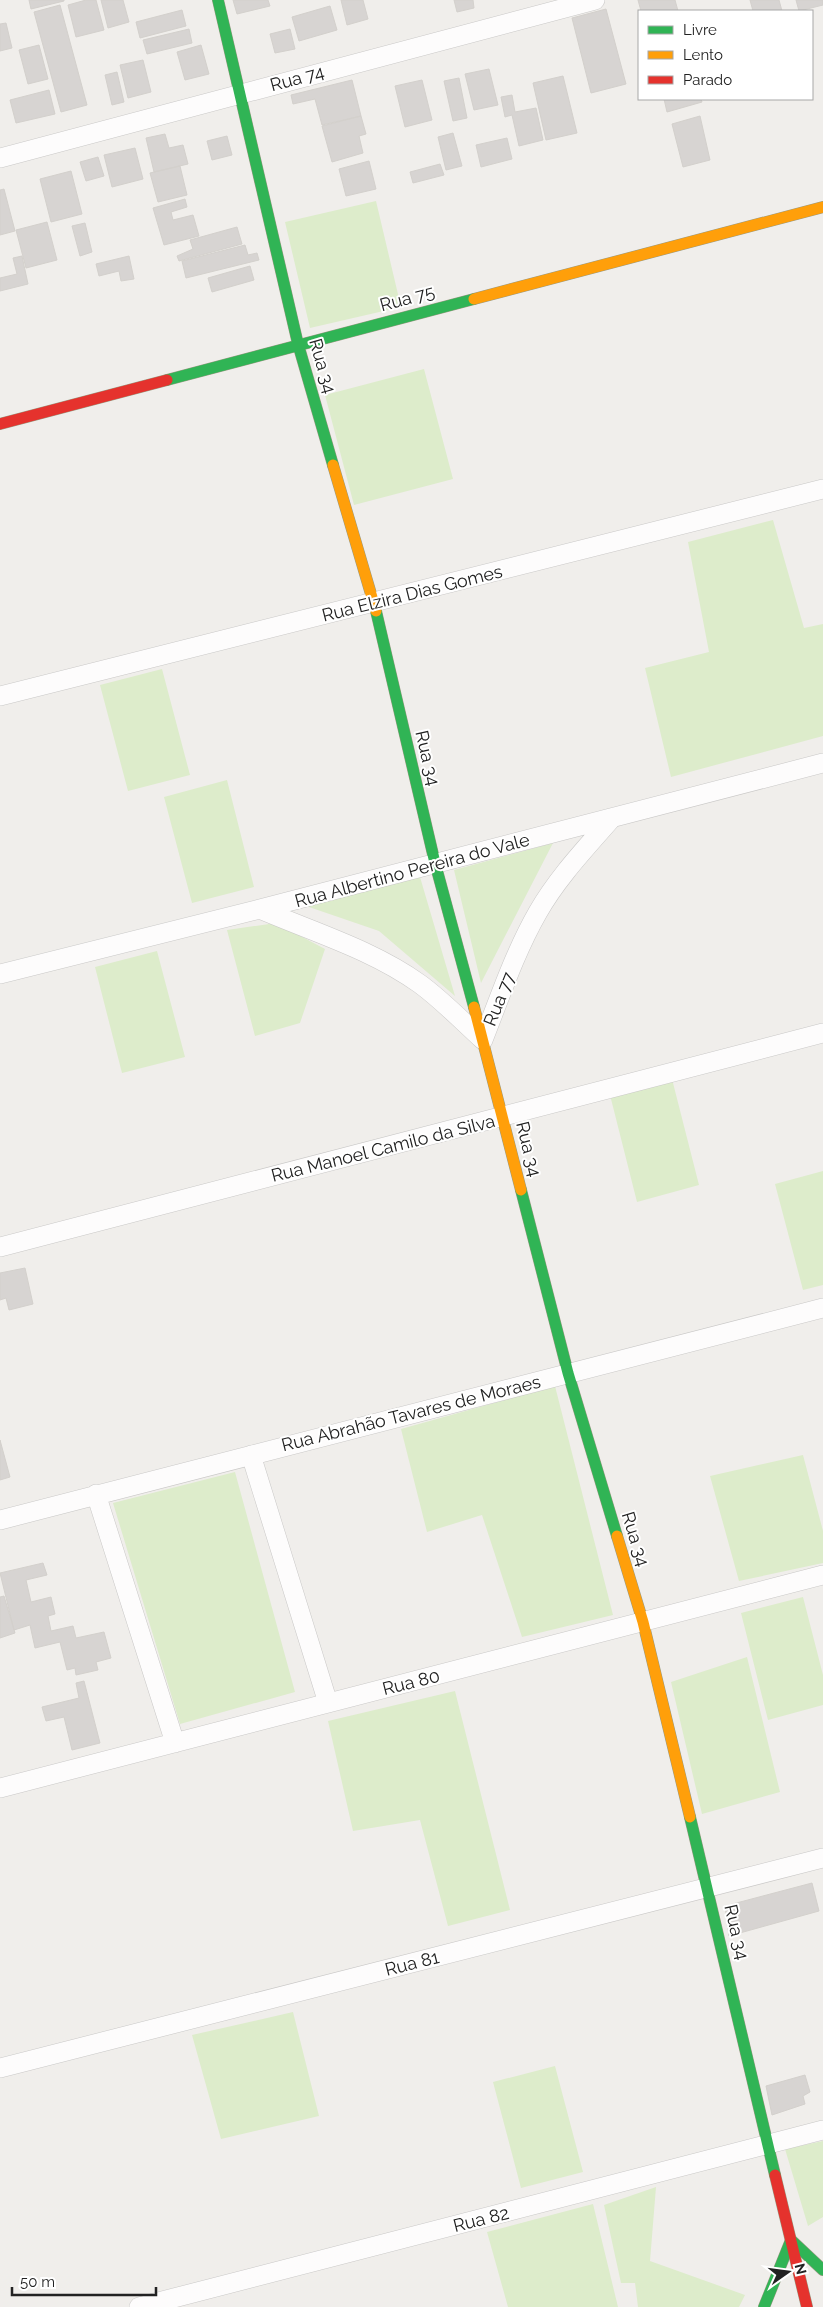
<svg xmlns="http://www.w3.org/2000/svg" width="823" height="2307" viewBox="0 0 823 2307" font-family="Raleway,sans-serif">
<rect width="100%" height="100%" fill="#f0eeeb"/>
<path fill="#ddeccb" d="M376,201L401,307L310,328L285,222Z
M424,369L453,479L354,505L325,395Z
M773,520L804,628L823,624V736L671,777L645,668L709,652L688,542Z
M162,669L190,775L128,791L100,685Z
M227,780L254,887L192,903L164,797Z
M553,843L481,983L454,870Z
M420,877L455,996L379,931L306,906Z
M276,923L325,949L300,1023L255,1036L227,930Z
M157,951L185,1057L122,1073L95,967Z
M672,1079L699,1185L637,1202L610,1095Z
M823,1171V1285L803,1290L775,1184Z
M555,1386L613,1615L522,1637L482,1515L427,1532L401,1429Z
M803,1455L823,1531V1563L739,1581L710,1476Z
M235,1472L295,1692L180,1724L113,1503Z
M803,1597L823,1675V1705L768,1720L741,1613Z
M747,1657L780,1792L702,1814L671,1682Z
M455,1691L510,1910L448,1926L420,1820L353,1831L328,1721Z
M293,2012L319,2116L221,2139L192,2035Z
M555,2066L583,2172L521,2188L493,2082Z
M823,2141V2217L808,2226L785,2149Z
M656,2187L650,2261L745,2295L739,2307H638L635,2283H621L604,2205Z
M593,2204L618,2307H508L487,2232Z"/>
<path fill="#d7d4d2" stroke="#d3d0cc" d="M29,0H64V1L31,9Z
M86,0H96L104,30L76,37L68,5Z
M101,0H123L129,22L108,28Z
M233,0H268L270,6L237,14Z
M341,0H363L368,19L347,25Z
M454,0H473L474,8L457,12Z
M638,0H675L678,11H641Z
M750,0H779L782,11H753Z
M796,0H823V5L799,11Z
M60,5L87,105L61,112L34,12Z
M330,6L337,30L299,41L292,17Z
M606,9L626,84L591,93L572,18Z
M182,10L186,26L140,38L136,22Z
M6,23L12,48L0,51V24Z
M189,29L192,43L147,54L143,40Z
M290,29L295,49L275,53L270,34Z
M39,45L48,79L28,84L19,50Z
M201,45L209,74L185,80L177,52Z
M143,60L151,92L128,98L120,65Z
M489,69L498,105L474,110L465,74Z
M117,72L124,102L112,105L105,75Z
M563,76L577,133L546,140L533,83Z
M459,78L467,118L453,121L444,81Z
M352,80L361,116L322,125L315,99L293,104L291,95Z
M422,80L432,120L405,127L395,86Z
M49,90L55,114L16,123L10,100Z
M512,95L515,112L536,108L543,140L519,146L512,115L505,117L501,97Z
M664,99H701L702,102L667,112Z
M361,116L366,134L359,136L363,153L332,162L322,126Z
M700,116L710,160L683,167L672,124Z
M453,133L462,166L446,170L438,137Z
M165,134L169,148L183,145L188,164L154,172L146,138Z
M227,136L232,155L212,160L207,141Z
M507,138L512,159L481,167L476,145Z
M135,148L143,179L112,187L104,155Z
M98,157L104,176L86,181L80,162Z
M369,161L376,189L346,196L339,169Z
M440,164L444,175L413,183L410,172Z
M180,166L187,195L158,202L150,173Z
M71,171L82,214L51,222L40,179Z
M4,189L15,231L0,235V190Z
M185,199L187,207L171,212L173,220L193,215L199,236L164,245L153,208Z
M47,222L57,260L26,268L16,230Z
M85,223L92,252L80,256L72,226Z
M237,227L242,244L179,261L177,256L193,249L190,240Z
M245,245L248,255L257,253L259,260L186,278L182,261Z
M22,256L28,284L0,291V278L17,274L13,258Z
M129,256L134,279L121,281L119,271L99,276L96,264Z
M250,266L254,280L212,292L208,278Z
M25,1268L33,1304L9,1310L6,1298L0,1300V1273Z
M0,1440L10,1477L0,1480Z
M43,1563L47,1575L26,1580L31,1602L51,1597L55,1614L48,1616L51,1631L73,1626L76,1638L104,1632L111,1658L96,1662L98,1670L76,1675L75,1668L67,1670L60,1642L35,1648L30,1625L14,1630L0,1573Z
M4,1596L15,1633L0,1638V1597Z
M84,1681L100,1743L72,1750L64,1717L46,1721L42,1707L79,1698L76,1683Z
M812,1883L819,1911L729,1936L725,1906Z
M805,2075L810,2092L803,2096L805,2104L772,2115L766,2086Z"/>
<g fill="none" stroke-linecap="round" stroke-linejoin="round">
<defs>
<path id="street" d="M0,158L595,0
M0,696L823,489
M260,909C313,932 373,950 420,984C442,1000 462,1021 483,1040C500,997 515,952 538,912C558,877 586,848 612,818
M0,974L260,909L823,763
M0,1247L823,1033
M251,1455L328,1703
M96,1494L175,1743
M0,1520L823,1308
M0,1788L823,1575
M0,2068L823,1858
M139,2307L823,2130"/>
<path id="fast" d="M218,0L298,344L333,465
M167,380L474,299
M376,611L435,863L474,1007
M521,1190L568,1373L617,1536
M690,1817L775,2175
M764,2307L791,2240L823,2270"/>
<path id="slow" d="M474,299L823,207
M333,465L376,611
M474,1007L521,1190
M617,1536L643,1622L690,1817"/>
<path id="jam" d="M0,424L167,380
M775,2175L807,2307"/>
</defs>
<use href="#street" stroke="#c9c8c7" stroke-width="20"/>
<use href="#fast" stroke="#999a82" stroke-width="12"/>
<use href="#slow" stroke="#999a82" stroke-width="12"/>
<use href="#jam" stroke="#999a82" stroke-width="12"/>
<use href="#street" stroke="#fdfcfc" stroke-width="19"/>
<use href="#fast" stroke="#30b455" stroke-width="11"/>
<use href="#slow" stroke="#ff9f0a" stroke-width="11"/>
<use href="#jam" stroke="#e5322d" stroke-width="11"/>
</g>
<g text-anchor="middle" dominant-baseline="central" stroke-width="4" stroke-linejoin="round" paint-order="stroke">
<g font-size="18" fill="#222" stroke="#fff">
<text transform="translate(297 78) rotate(-15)">Rua 74</text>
<text transform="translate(407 298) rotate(-15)">Rua 75</text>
<text transform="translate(323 366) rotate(74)">Rua 34</text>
<text transform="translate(412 593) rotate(-14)">Rua Elzira Dias Gomes</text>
<text transform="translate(428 758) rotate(77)">Rua 34</text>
<text transform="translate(412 870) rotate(-15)">Rua Albertino Pereira do Vale</text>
<text transform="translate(499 999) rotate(-68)">Rua 77</text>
<text transform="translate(383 1148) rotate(-14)">Rua Manoel Camilo da Silva</text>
<text transform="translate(529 1149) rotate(76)">Rua 34</text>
<text transform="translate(411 1413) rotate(-14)">Rua Abrahão Tavares de Moraes</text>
<text transform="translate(636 1539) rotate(73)">Rua 34</text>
<text transform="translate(411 1682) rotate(-14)">Rua 80</text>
<text transform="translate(737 1932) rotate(77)">Rua 34</text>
<text transform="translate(412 1963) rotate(-14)">Rua 81</text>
<text transform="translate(481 2219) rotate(-14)">Rua 82</text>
</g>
</g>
<rect x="638" y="10" width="175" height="90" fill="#ffffff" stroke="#a7a7a7"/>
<rect x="648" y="26" width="25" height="8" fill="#30b455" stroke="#a7a7a7"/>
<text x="683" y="35" font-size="15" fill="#222222">Livre</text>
<rect x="648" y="51" width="25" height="8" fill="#ff9f0a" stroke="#a7a7a7"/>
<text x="683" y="60" font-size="15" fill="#222222">Lento</text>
<rect x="648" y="76" width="25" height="8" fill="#e5322d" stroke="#a7a7a7"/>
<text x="683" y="85" font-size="15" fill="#222222">Parado</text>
<g transform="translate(788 2272) rotate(76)" stroke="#ffffff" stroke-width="4" paint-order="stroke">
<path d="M0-4L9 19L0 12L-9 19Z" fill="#222222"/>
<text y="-8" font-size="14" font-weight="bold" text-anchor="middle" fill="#222222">N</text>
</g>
<path d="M12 2287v8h144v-8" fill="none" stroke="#222222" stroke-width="2.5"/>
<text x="20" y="2287" font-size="15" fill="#222222" stroke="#ffffff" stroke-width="4" paint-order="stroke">50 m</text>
</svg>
